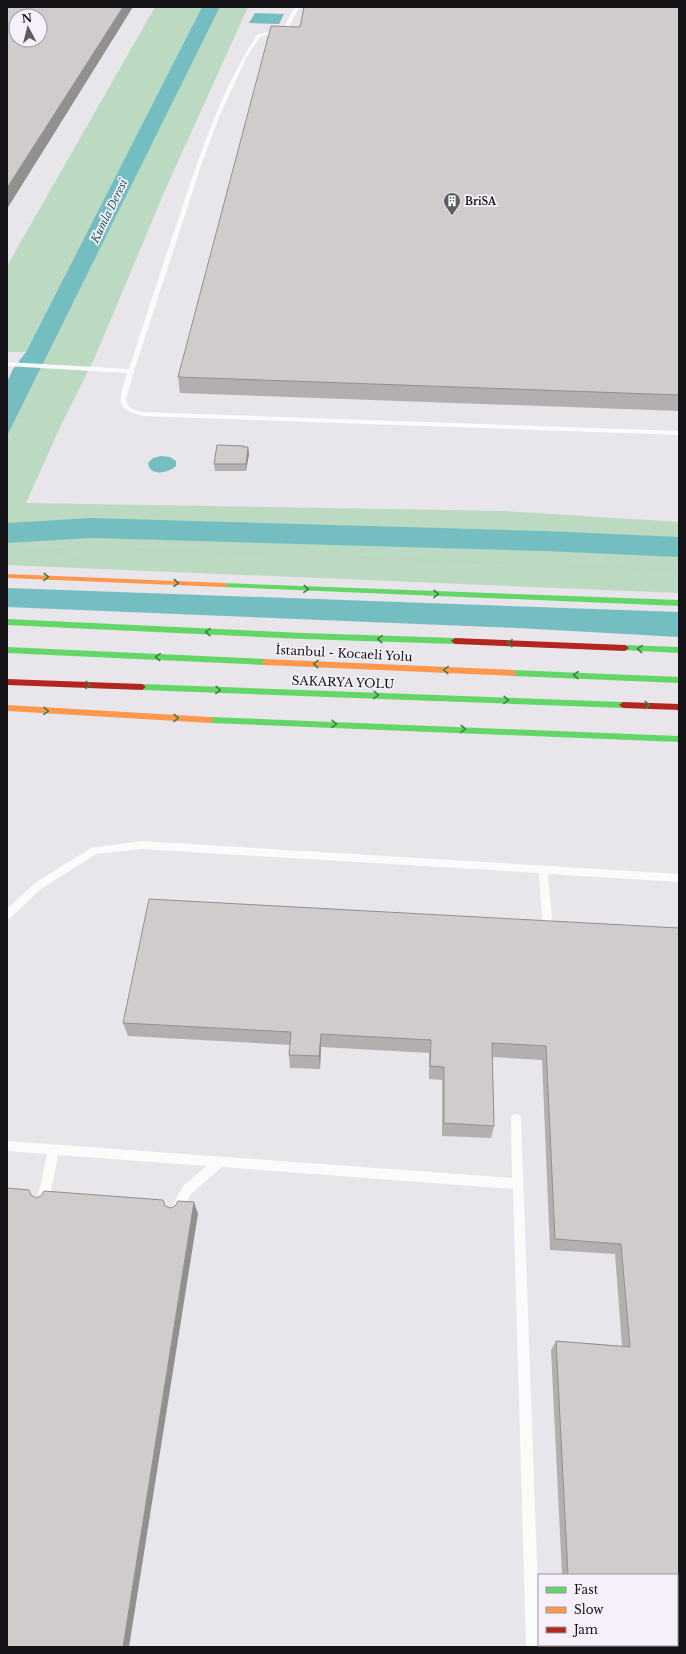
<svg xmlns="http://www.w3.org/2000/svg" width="686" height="1654" viewBox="0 0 686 1654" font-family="'Libre Baskerville',serif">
<rect width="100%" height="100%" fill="#e8e5eb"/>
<path fill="#bcdac1" d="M155,7H202L26,352H7V266Z
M220,7H248L166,188L95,357L61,425L26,503L505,511L679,522V593L7,565V436Z"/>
<path fill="#74bec2" d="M202,7H220L7,436V382L13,369L26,352Z
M255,13L284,14L279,24L249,23Z
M161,456L170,457L176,461V466C169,473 149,477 148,463L153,458Z
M7,588L679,612V637L518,628L7,607Z"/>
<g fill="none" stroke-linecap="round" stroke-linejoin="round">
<path fill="#74bec2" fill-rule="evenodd" d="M91,518L545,531L679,537V557L545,551L91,538L7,543V523Z"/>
<path stroke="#c8c7ca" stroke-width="2" stroke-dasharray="1 2.5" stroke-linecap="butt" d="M7,549L50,551L77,547L679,570
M52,552L80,560"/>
<path fill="#fcfbfc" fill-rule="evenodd" d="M296,7H301L297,11L288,28L260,37L246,58L219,117L203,160L134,371L126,400L128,406L135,410L143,412L679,431V435L143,416C111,409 121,397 127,373L7,366V362L129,369C147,312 166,255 185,199C204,143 224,85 257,35L285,26L293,10Z
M142,841L679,874V882L548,874L552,918L550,921L547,922L544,921L542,918L539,873L142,849L96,854L41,889L10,918L7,919V909L35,883L91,848Z
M516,1114L520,1115L521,1119L540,1647H526L513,1189L222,1167L192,1193L179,1215L175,1217L171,1215L169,1211L184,1185L207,1166L58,1155L49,1201L47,1205L43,1207L39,1205L37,1201L47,1154L7,1151V1141L512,1178L511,1119L512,1115Z"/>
<path fill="#63d668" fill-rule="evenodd" d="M221,583L679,600V606L224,587H221Z
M7,619L304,633L455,638L459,641L455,644L304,639L7,625Z
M625,645L679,647V653L622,650L621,648L622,646Z
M7,647L265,659L269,662L265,665L7,653Z
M513,670L679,677V683L513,676L509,673Z
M142,684L623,702L627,705L623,708L142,690L138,687Z
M210,717L679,736V742L210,723L206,720Z"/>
<path fill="#ff974d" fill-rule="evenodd" d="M7,574L224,583L228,585L224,587L7,578Z
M265,659L513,670L517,673L513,676L265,665L261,662Z
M7,705L210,717L214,720L210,723L7,711Z"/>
<path fill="#b3261e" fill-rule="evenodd" d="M455,638L625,645L629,648L625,651L455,644L451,641Z
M7,679L142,684L146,687L142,690L7,685Z
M623,702L679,704V710L623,708L619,705Z"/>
</g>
<path fill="#b3afb1" d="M304,7H679V411L180,393L178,377L300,27Z
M244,447H248L249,454L246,471H215L214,464Z
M679,928V1647H565V1645H677V1575H562L551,1350L556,1341L622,1346L615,1254L550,1250L542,1060L492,1057L494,1126L491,1138L442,1136V1080L429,1079V1053L321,1047L320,1069L290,1068L289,1055L290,1045L128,1036L123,1023Z"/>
<path fill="#928f90" d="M123,7H133L7,209V188Z
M248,447L249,454L246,471V464Z
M321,1034V1047L320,1069L319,1056Z
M194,1202L198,1214L129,1647H123Z"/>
<path fill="#d0ccce" stroke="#928f90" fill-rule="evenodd" d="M7,7H123L7,188ZM16,16H40V40H16Z
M304,7H679V395L178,377L271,26L300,27Z
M217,445L244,446L243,447H248L246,464H214Z
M149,899L679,928V1647H571V1645H677V1575H568L556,1341L630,1347L621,1244L555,1239L546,1046L492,1043L494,1126L444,1123V1067L430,1066L431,1040L321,1034L319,1056L289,1055L291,1032L123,1023Z
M7,1188L29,1190L31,1195L36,1198L41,1196L44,1191L163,1200L165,1206L170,1208L175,1206L178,1201L194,1202L123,1647H7Z"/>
<defs><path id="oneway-chevron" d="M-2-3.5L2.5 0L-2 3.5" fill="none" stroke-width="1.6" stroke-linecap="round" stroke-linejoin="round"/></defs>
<g stroke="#407e44">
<use href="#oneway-chevron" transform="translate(46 577) rotate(3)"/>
<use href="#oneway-chevron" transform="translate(176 583) rotate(3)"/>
<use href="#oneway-chevron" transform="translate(306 589) rotate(3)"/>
<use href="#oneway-chevron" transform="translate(436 594) rotate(2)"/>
<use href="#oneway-chevron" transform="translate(208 632) rotate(-177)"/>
<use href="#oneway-chevron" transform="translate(380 639) rotate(-178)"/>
<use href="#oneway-chevron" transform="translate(510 643) rotate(-178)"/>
<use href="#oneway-chevron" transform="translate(640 649) rotate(-177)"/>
<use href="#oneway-chevron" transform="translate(158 657) rotate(-177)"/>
<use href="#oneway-chevron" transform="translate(316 664) rotate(-177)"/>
<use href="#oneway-chevron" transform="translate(446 670) rotate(-177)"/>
<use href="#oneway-chevron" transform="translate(576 675) rotate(-177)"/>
<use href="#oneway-chevron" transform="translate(88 685) rotate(2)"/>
<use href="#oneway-chevron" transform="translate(218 690) rotate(2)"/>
<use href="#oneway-chevron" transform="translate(376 695) rotate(2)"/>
<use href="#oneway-chevron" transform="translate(506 700) rotate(2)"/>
<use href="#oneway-chevron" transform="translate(647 705) rotate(3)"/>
<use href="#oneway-chevron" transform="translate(46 711) rotate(3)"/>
<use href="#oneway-chevron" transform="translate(176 718) rotate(2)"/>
<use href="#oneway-chevron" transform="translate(334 724) rotate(3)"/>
<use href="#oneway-chevron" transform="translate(463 729) rotate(3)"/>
</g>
<defs>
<symbol id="building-pin" viewBox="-11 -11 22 30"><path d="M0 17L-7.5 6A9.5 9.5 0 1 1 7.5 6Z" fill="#5f5c61" stroke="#f5f0fa"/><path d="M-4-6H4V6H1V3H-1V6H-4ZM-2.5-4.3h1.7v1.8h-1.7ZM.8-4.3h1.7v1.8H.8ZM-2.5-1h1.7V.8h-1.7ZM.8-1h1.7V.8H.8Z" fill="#fff"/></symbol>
</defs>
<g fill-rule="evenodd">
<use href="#building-pin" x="442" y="191" width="20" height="27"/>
</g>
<g text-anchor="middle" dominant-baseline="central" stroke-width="3.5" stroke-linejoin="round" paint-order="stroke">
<g font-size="10" font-weight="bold" fill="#151317" stroke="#f5f0fa" text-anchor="start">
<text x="465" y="201">BriSA</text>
</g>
<g font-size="11" font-style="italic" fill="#225d5f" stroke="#f5f0fa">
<text transform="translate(109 211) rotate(-64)">Kumla Deresi</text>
</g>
<g font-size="12" fill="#151317" stroke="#f5f0fa">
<text transform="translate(344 653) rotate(3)">İstanbul - Kocaeli Yolu</text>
<text transform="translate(343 682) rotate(2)">SAKARYA YOLU</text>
</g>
</g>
<rect width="686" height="1654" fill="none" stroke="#151317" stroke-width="16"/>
<rect x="538" y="1574" width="140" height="72" fill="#f5f0fa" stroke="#9b989f"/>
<rect x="546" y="1587" width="20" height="6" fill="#63d668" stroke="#9b989f"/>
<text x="574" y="1594" font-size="12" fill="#151317">Fast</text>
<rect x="546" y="1607" width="20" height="6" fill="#ff974d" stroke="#9b989f"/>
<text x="574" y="1614" font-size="12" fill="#151317">Slow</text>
<rect x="546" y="1627" width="20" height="6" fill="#b3261e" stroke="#9b989f"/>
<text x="574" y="1634" font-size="12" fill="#151317">Jam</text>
<g transform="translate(28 28) rotate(353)"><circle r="19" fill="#f5f0fa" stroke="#9b989f"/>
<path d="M0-3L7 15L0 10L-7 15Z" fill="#5f5c61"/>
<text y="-6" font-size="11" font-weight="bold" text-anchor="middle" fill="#151317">N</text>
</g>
</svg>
